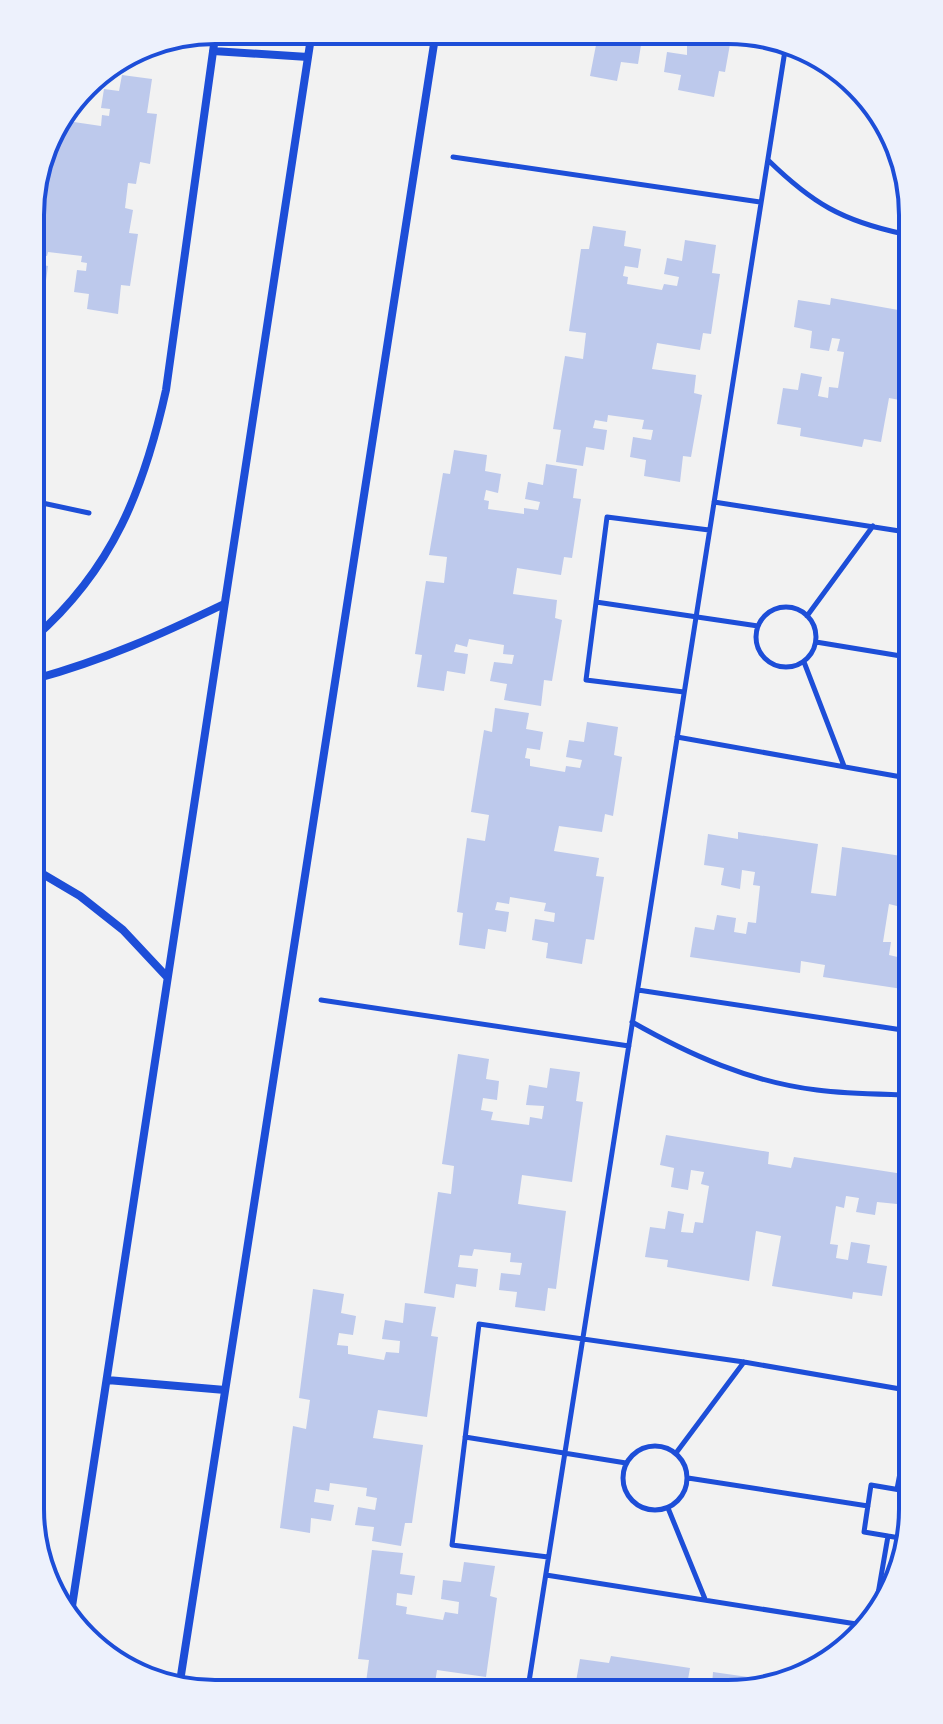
<svg xmlns="http://www.w3.org/2000/svg" width="943" height="1724" viewBox="0 0 943 1724" font-family="Poppins,sans-serif">
<rect width="100%" height="100%" fill="#f2f2f2"/>
<path fill="#bdc9ec" d="M590,32L629,33L628,42L641,45L638,64L621,62L617,81L590,76L596,45L589,43Z
M679,33H732L725,72L719,71L714,97L678,90L681,75L664,72L667,52L687,55V45L677,44Z
M829,66L850,76L859,90L849,88L850,81L827,77Z
M122,75L152,79L147,113L157,114L150,164L140,162L136,184L128,183L125,208L133,210L129,233L138,234L130,286L121,285L118,314L87,309L89,294L74,292L77,270L86,271L87,263L81,262L82,256L48,252L47,256L39,255L38,264L48,266L45,288L32,286V191L49,133L69,107L67,121L101,126L102,115L109,116L110,109L101,108L104,89L119,91Z
M593,226L626,231L624,246L641,249L638,268L625,266L623,276L628,277L627,284L662,290L664,284L677,286L679,277L664,274L667,258L682,261L685,240L716,245L712,273L720,274L711,334L703,333L700,350L657,343L652,369L696,375L694,393L702,395L691,457L683,456L680,482L644,476L646,460L630,457L633,437L651,440L653,430L642,429L644,420L608,415L607,422L595,420L593,428L607,430L604,450L586,447L583,466L556,462L561,430L553,429L565,356L583,359L586,333L569,331L581,249H589Z
M831,298L904,311L900,328L904,329L905,401L889,398L881,442L864,439L862,447L800,436L801,428L777,424L783,388L798,390L801,373L822,377L818,396L828,398L829,387L838,388L844,352L837,351L840,339L832,338L829,351L810,348L812,331L794,327L798,300L830,305Z
M454,450L487,455L485,471L501,474L498,493L486,490L484,500L489,501L488,509L524,514V508L538,510L540,502L525,499L528,482L543,485L546,464L577,469L573,498L581,499L572,558L564,557L561,575L517,568L513,594L557,600L555,618L562,620L552,681L544,680L541,706L504,700L507,684L490,681L494,662L512,664L514,655L503,654L504,645L469,639L467,647L456,644L454,652L468,654L465,674L447,671L444,691L417,687L422,655L415,654L426,581L444,583L447,557L429,555L443,473L450,474Z
M495,708L529,713L526,729L543,732L540,750L527,748L525,758L530,759V766L565,772L566,766L580,768L582,760L566,757L569,740L584,742L587,722L618,727L614,755L622,757L613,816L605,814L602,832L559,826L554,851L599,858L596,876L604,877L594,940L586,939L582,964L546,958L548,943L532,940L535,919L554,922L555,913L544,911L546,903L510,897L509,904L497,902L495,910L509,912L506,932L488,929L485,949L459,945L463,913L457,912L467,838L485,841L489,815L471,812L484,730L492,732Z
M738,832L818,844L811,893L836,896L842,847L908,857V896L898,894L897,906L889,904L883,942H891L889,955L902,958L905,938H908L909,990L823,977L825,965L801,961L800,973L690,957L695,927L714,930L717,915L736,918L734,932L746,934L748,922L756,923L760,886L753,885L755,872L742,870L740,889L721,885L724,868L704,865L708,834L738,839Z
M458,1054L489,1059L486,1079L499,1081L497,1100L483,1098L481,1110L493,1112L491,1120L529,1125L530,1117L542,1119L544,1106L526,1105L529,1085L547,1088L550,1068L580,1072L576,1101L583,1102L572,1182L522,1175L518,1204L566,1211L556,1289L548,1288L545,1311L515,1307L517,1292L499,1290L501,1273L520,1275L522,1263L510,1262L511,1253L474,1249L472,1256L460,1255L458,1267L478,1269L476,1287L456,1284L454,1298L424,1293L438,1192L451,1194L454,1166L442,1164Z
M666,1135L769,1152L768,1164L791,1168L794,1157L903,1174L897,1204L877,1202L875,1215L856,1212L859,1198L846,1196L844,1208L836,1206L830,1244L838,1245L836,1258L848,1260L851,1242L870,1245L867,1263L887,1266L882,1296L853,1292L852,1299L772,1286L781,1236L756,1231L749,1281L667,1267L668,1260L645,1257L650,1227L665,1229L668,1211L684,1214L681,1232L693,1233L695,1222L703,1223L709,1186L701,1184L704,1172L691,1170L688,1190L671,1187L674,1168L660,1165Z
M313,1289L344,1294L341,1313L356,1316L353,1335L339,1333L337,1345L348,1346V1354L384,1360L386,1352L399,1353L400,1341L382,1339L385,1320L403,1323L405,1303L436,1307L431,1336L438,1337L427,1417L378,1410L373,1438L423,1445L412,1523H405L401,1546L372,1541L374,1527L355,1525L358,1507L375,1510L377,1498L366,1496L367,1488L330,1483L329,1491L316,1489L314,1502L334,1505L331,1521L311,1518L310,1533L280,1528L293,1426L306,1429L310,1400L299,1398Z
M372,1550L403,1553L400,1574L415,1576L412,1595L397,1593L396,1605L407,1607L406,1614L443,1620L445,1612L458,1614L459,1602L441,1599L443,1580L461,1582L464,1562L495,1566L490,1596L497,1598L486,1677L437,1670L434,1689L365,1690L369,1660L358,1659Z
M611,1656L690,1668L687,1685L575,1687L580,1659L609,1663Z
M713,1672L784,1682V1684L712,1685Z"/>
<g fill="none" stroke-linecap="round" stroke-linejoin="round">
<path stroke="#1d4ed8" stroke-width="5" d="M453,157L760,202
M768,160C812,203 842,221 904,234
M33,501L89,513
M714,502L906,532
M596,602L758,626
M756 637a30 30 0 1 1 60 0a30 30 0 1 1-60 0Z
M807,616L873,526
M816,642L907,657
M804,662L844,766
M684,692L586,680L607,517L709,530
M677,737L907,778
M638,990L909,1031
M321,1000L629,1046
M632,1022C690,1055 750,1082 817,1090C847,1094 879,1094 910,1095
M465,1437L626,1463
M623 1478a32 32 0 1 1 64 0a32 32 0 1 1-64 0Z
M676,1453L744,1362
M688,1478L868,1506
M897,1489L912,1410
M668,1508L705,1599
M906,1539L864,1532L871,1485L912,1492
M548,1557L452,1545L479,1324L744,1362L912,1391
M546,1575L869,1626
M873,1623L888,1536
M528,1688L786,44"/>
<path stroke="#1d4ed8" stroke-width="8" d="M213,51L308,57
M34,638C113,569 144,489 166,390L216,30
M35,679C104,660 160,635 224,604
M36,870L80,896L123,930L167,977
M107,1380L225,1390
M71,1613L312,31
M179,1688L436,31"/>
</g>
<path d="M0 0H943V1724H0ZM215 44H728A171 171 0 0 1 899 215V1509A171 171 0 0 1 728 1680H215A171 171 0 0 1 44 1509V215A171 171 0 0 1 215 44Z" fill="#edf1fc" fill-rule="evenodd"/>
<path fill="none" stroke="#1d4ed8" stroke-width="4" d="M215 44H728A171 171 0 0 1 899 215V1509A171 171 0 0 1 728 1680H215A171 171 0 0 1 44 1509V215A171 171 0 0 1 215 44Z"/>
</svg>
